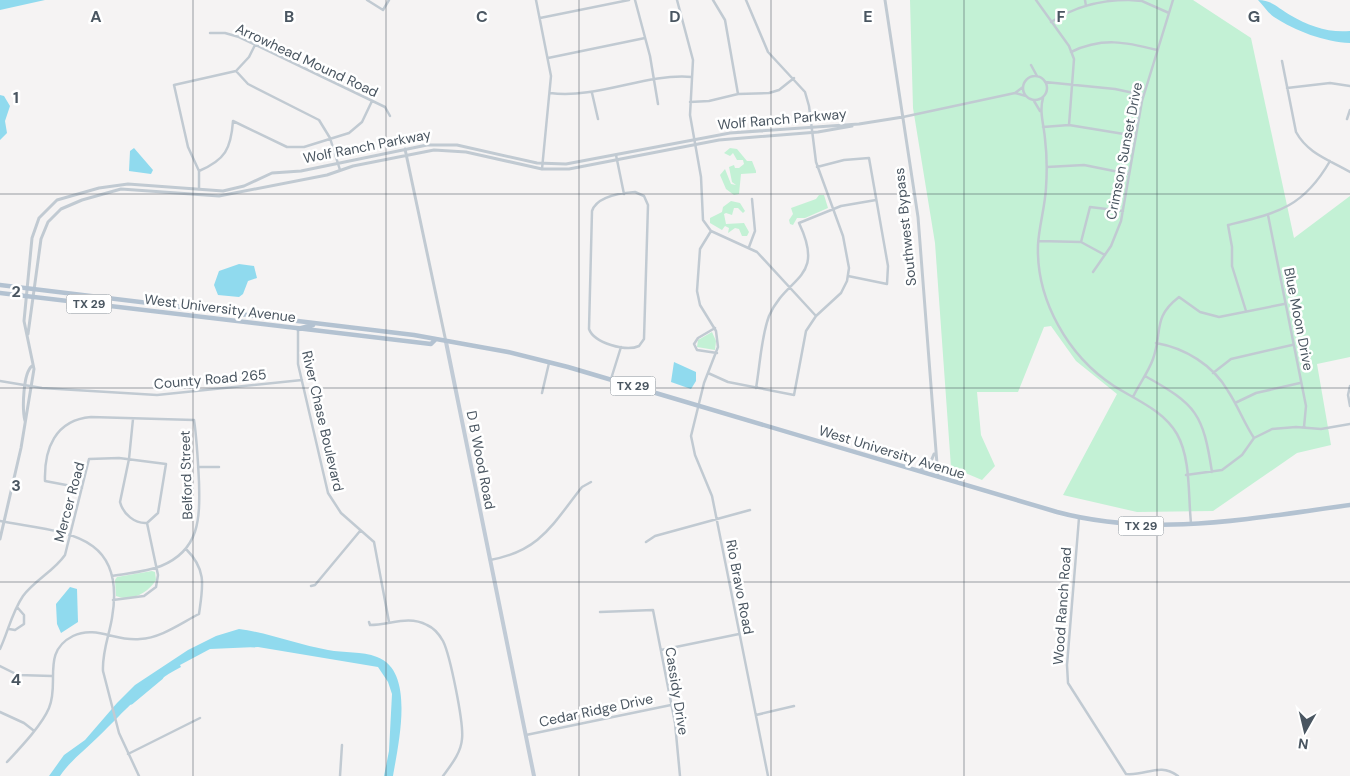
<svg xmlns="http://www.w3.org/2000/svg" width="1350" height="776" viewBox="0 0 1350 776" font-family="'DM Sans',sans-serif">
<rect width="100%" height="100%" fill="#f5f3f3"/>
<path fill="#c3f1d5" d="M910,0H1193L1251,38L1294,238L1350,196V357L1317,364L1331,445L1297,453L1213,511L1137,512L1063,495L1117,394L1076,361L1051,326L1044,327L1018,392H977L981,435L995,466L982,480L951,467L935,243L913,108Z
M730,148L737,149L747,161H752L756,171V173L741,174L739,194L734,195L726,189L720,175L725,169L731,184L736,185L732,182L729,167L734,165L735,168H739L744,164L743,160H737L733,153L730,156L724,153Z
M819,195H824L828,208L805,218H797L793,225L790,224L789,220L793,214L791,208L816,199Z
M731,201L740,203L745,211L743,213L738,208H734L732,215L726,213L724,214L726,224L744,223L749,232L747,236H742L739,229L735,228L728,233L729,228L725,226L722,230L710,223V218L722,212L723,207Z
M712,332L716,341L715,350L697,347L698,340Z
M152,571L155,572L156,580C148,593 131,602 116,596L115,580L117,577Z"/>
<path fill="#90daee" d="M0,0H45L0,10Z
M1258,0C1272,0 1278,8 1290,15C1309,26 1328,33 1350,31V43C1325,42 1295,31 1274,17C1268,13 1263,5 1258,0Z
M0,95L4,96L10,106L5,121L7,133L0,140Z
M134,148L153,170L151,174L129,171L130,151Z
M239,264L254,266L257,278L248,281L243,294L239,297L218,295L214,285L219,271Z
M674,362L696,372V381L691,389L671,382Z
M70,587L77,589L78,622L61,633L57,624L56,604Z
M239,629C269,633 298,645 328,650C344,653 362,651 377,657C416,671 398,745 393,776H384L389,751L392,694L388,682L378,667L258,647L210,649L180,665L181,667C146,685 125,711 98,737C85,750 70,761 60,776H49L64,755L85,740L117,703L135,685L188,650L216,636Z"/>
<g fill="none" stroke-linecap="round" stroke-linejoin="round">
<path stroke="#90daee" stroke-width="5" d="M131,702L161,677"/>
<path stroke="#c1cad2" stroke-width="2.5" d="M367,0L383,10L389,0
M536,0L551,76L542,169
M635,0L650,56L658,104
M677,0L693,60L690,115L701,177L703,220L711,231L757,252L816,316
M713,0L725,20L738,94
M1036,0L1069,46L1074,59L1069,125
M1085,0L1086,6
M1129,0L1142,1L1169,13
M540,18L629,0
M1051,22C1074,7 1100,0 1128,0
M210,33H225L239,37L385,107L390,116
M1071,52C1102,37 1126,42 1157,50
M548,58L645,38
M1282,61L1296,132C1308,154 1330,160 1350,172
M1031,65L1037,76
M236,71L248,84L319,120L330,138L340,170
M1023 88a12 12 0 1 1 24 0a12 12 0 1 1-24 0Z
M1045,82L1115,89L1143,95
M1287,88L1330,83L1350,86
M550,93C599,99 644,73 692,77
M592,93L598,119
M1015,93L1026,96
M1043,98C1039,112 1044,125 1045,139C1047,155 1047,173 1046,188C1045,207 1039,226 1038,245C1036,300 1068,356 1114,386C1136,400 1163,410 1177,434C1191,459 1188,495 1191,523
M1034,101L1040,111
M690,102L709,101L738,94L769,93L779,90L794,78
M903,117L1015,93L1023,87
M1347,119L1350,110
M1043,127L1069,125L1136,136
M616,155L624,194
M817,167L844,160L869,158L888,266L887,284L848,276
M1047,167L1084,165L1129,174
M199,171C225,160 231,149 233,121L287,147H304L349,133L362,122L372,101
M199,189V171L188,147L174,85L236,71L249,57L255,45
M635,192L644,196L648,205L644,339L639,346C626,352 594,343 589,329L592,211C597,196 621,193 635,192Z
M1268,215L1306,406L1304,427
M711,231L700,249L697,291L700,305L716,331L718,347L704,383L691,436L695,455L712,496L768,776
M1039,241L1081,242L1105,255
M1081,242L1090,207L1123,211
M749,247L755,231L752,199
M1093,272L1111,246L1121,221L1142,101L1173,0
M1246,311L1232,266V247L1228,225C1277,213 1303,208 1330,161
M715,328L698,338L694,344L697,350L717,353
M298,329V364L328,493L341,513L374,542L389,622
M1156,343C1185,348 1213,365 1228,391C1238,406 1244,423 1254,438
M708,373L728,382L794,395L806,331L816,316L841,293L847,281L849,268L843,236L816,162L809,106L805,92L768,52L746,0
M1213,373L1231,359L1292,345
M1145,376C1197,405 1203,414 1212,472
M611,379L621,347
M0,381L42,388L157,395L302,380
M1350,386L1348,395L1350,406
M756,388C760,366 761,337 769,316C787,275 826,280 799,223L841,206L876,200
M542,393L549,363
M1133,397C1139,384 1148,373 1153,359C1163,331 1152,318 1179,297L1200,312L1219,317L1284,304
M1235,403L1256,393L1300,383
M133,419L129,459L120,502C123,514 135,524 147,523
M198,467H219
M1186,475L1222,470L1242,455L1254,438L1272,429L1296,427L1321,429L1350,424
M82,488L45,481C44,449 55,420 91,417L194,420C197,440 198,461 199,482C200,518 200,550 161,566C146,572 128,573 112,576
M1079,518L1067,665L1068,683L1126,774C1147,776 1159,762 1178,776
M0,521C63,533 127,531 112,618C109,636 102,652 103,671L119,733L139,776
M646,542L655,536L750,510
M490,560C540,551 552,525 582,487L591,482
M311,586L315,585L360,531
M113,600L144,596L156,587L158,575L147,523
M600,612L653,610L675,723L680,776
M369,622L370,625C390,625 408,615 427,625C434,628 439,634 443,641C450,655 464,723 462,739C461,753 451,765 443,776
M9,629L15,630L24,624V615L17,607
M0,649C8,632 12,612 23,596C35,580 54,571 65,555L89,459L119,458L166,464L158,513L147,523
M661,650L739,634
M0,666L18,675L52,676
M0,712L24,723L33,730
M756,715L794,706
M526,735L671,705
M128,754L200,718
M7,762C20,748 42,725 49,708C60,683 41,652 73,636C96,625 116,642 140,639C161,638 181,623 199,614C203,586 207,570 186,549
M340,776L342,745"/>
<path stroke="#c1cad2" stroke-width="3" d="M885,0L918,217L938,477
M405,149L446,342
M28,334L41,239L48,222L61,209L82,200L121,189L219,196L327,175L353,166L434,150L466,152L542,169H569L719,140L818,132L852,126
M25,421C22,409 23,373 32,366
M920,470L929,466L934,454
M0,539L21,448L34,369L24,321L32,238L39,218L57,200L99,188L128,184L223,191L244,186L272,173L301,171L427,145H457L537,163L566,164L730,133L859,124L903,117"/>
<path stroke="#c1cbd6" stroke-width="4" d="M446,342L534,776"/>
<path stroke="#b3c2d1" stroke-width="4.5" d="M0,285L414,335L508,352L568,367L1057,512C1154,538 1252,518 1350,505
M0,293L431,344L435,340
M298,329L313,325"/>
</g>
<path fill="none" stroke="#4a5661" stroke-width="1" stroke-opacity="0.55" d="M193,0V776M386,0V776M579,0V776M771,0V776M964,0V776M1157,0V776M0,194H1350M0,388H1350M0,582H1350"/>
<g text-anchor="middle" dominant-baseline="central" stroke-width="5" stroke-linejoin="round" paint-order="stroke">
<g fill="#fff" stroke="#808990" stroke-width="1">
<rect x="66.5" y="294.5" width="45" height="19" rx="4"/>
<rect x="610.5" y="376.5" width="45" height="19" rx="4"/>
<rect x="1118.5" y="516.5" width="45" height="19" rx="4"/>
</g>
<g font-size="12" font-weight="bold" fill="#4a5661">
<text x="89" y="304">TX 29</text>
<text x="633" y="386">TX 29</text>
<text x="1141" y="526">TX 29</text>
</g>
<g font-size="14" fill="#4a5661" stroke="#fff">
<text transform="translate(307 60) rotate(25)">Arrowhead Mound Road</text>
<text transform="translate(782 119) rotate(-5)">Wolf Ranch Parkway</text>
<text transform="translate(367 146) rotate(-11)">Wolf Ranch Parkway</text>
<text transform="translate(1124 151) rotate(-79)">Crimson Sunset Drive</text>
<text transform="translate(905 227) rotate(-96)">Southwest Bypass</text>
<text transform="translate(220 308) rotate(7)">West University Avenue</text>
<text transform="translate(1299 319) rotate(79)">Blue Moon Drive</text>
<text transform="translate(210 379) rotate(-5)">County Road 265</text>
<text transform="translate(323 421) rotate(77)">River Chase Boulevard</text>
<text transform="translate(892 452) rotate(17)">West University Avenue</text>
<text transform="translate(481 460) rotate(79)">D B Wood Road</text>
<text transform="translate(186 475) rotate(-92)">Belford Street</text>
<text transform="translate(69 502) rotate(-75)">Mercer Road</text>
<text transform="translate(740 587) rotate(79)">Rio Bravo Road</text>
<text transform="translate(1062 606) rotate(-86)">Wood Ranch Road</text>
<text transform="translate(677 691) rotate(81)">Cassidy Drive</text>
<text transform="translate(596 710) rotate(-12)">Cedar Ridge Drive</text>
</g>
</g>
<g font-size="16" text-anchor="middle" font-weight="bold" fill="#4a5661" stroke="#fff" stroke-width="5" stroke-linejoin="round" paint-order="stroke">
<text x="96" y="22">A</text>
<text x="289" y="22">B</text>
<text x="482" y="22">C</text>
<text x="675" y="22">D</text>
<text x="868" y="22">E</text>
<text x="1061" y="22">F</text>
<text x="1254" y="22">G</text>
<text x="16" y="103">1</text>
<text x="16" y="297">2</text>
<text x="16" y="491">3</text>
<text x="16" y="685">4</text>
</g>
<g transform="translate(1305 731) rotate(188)" stroke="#ffffff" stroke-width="4" paint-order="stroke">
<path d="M0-4L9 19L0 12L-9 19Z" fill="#4a5661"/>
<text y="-8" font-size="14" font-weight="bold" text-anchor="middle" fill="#4a5661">N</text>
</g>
</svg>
